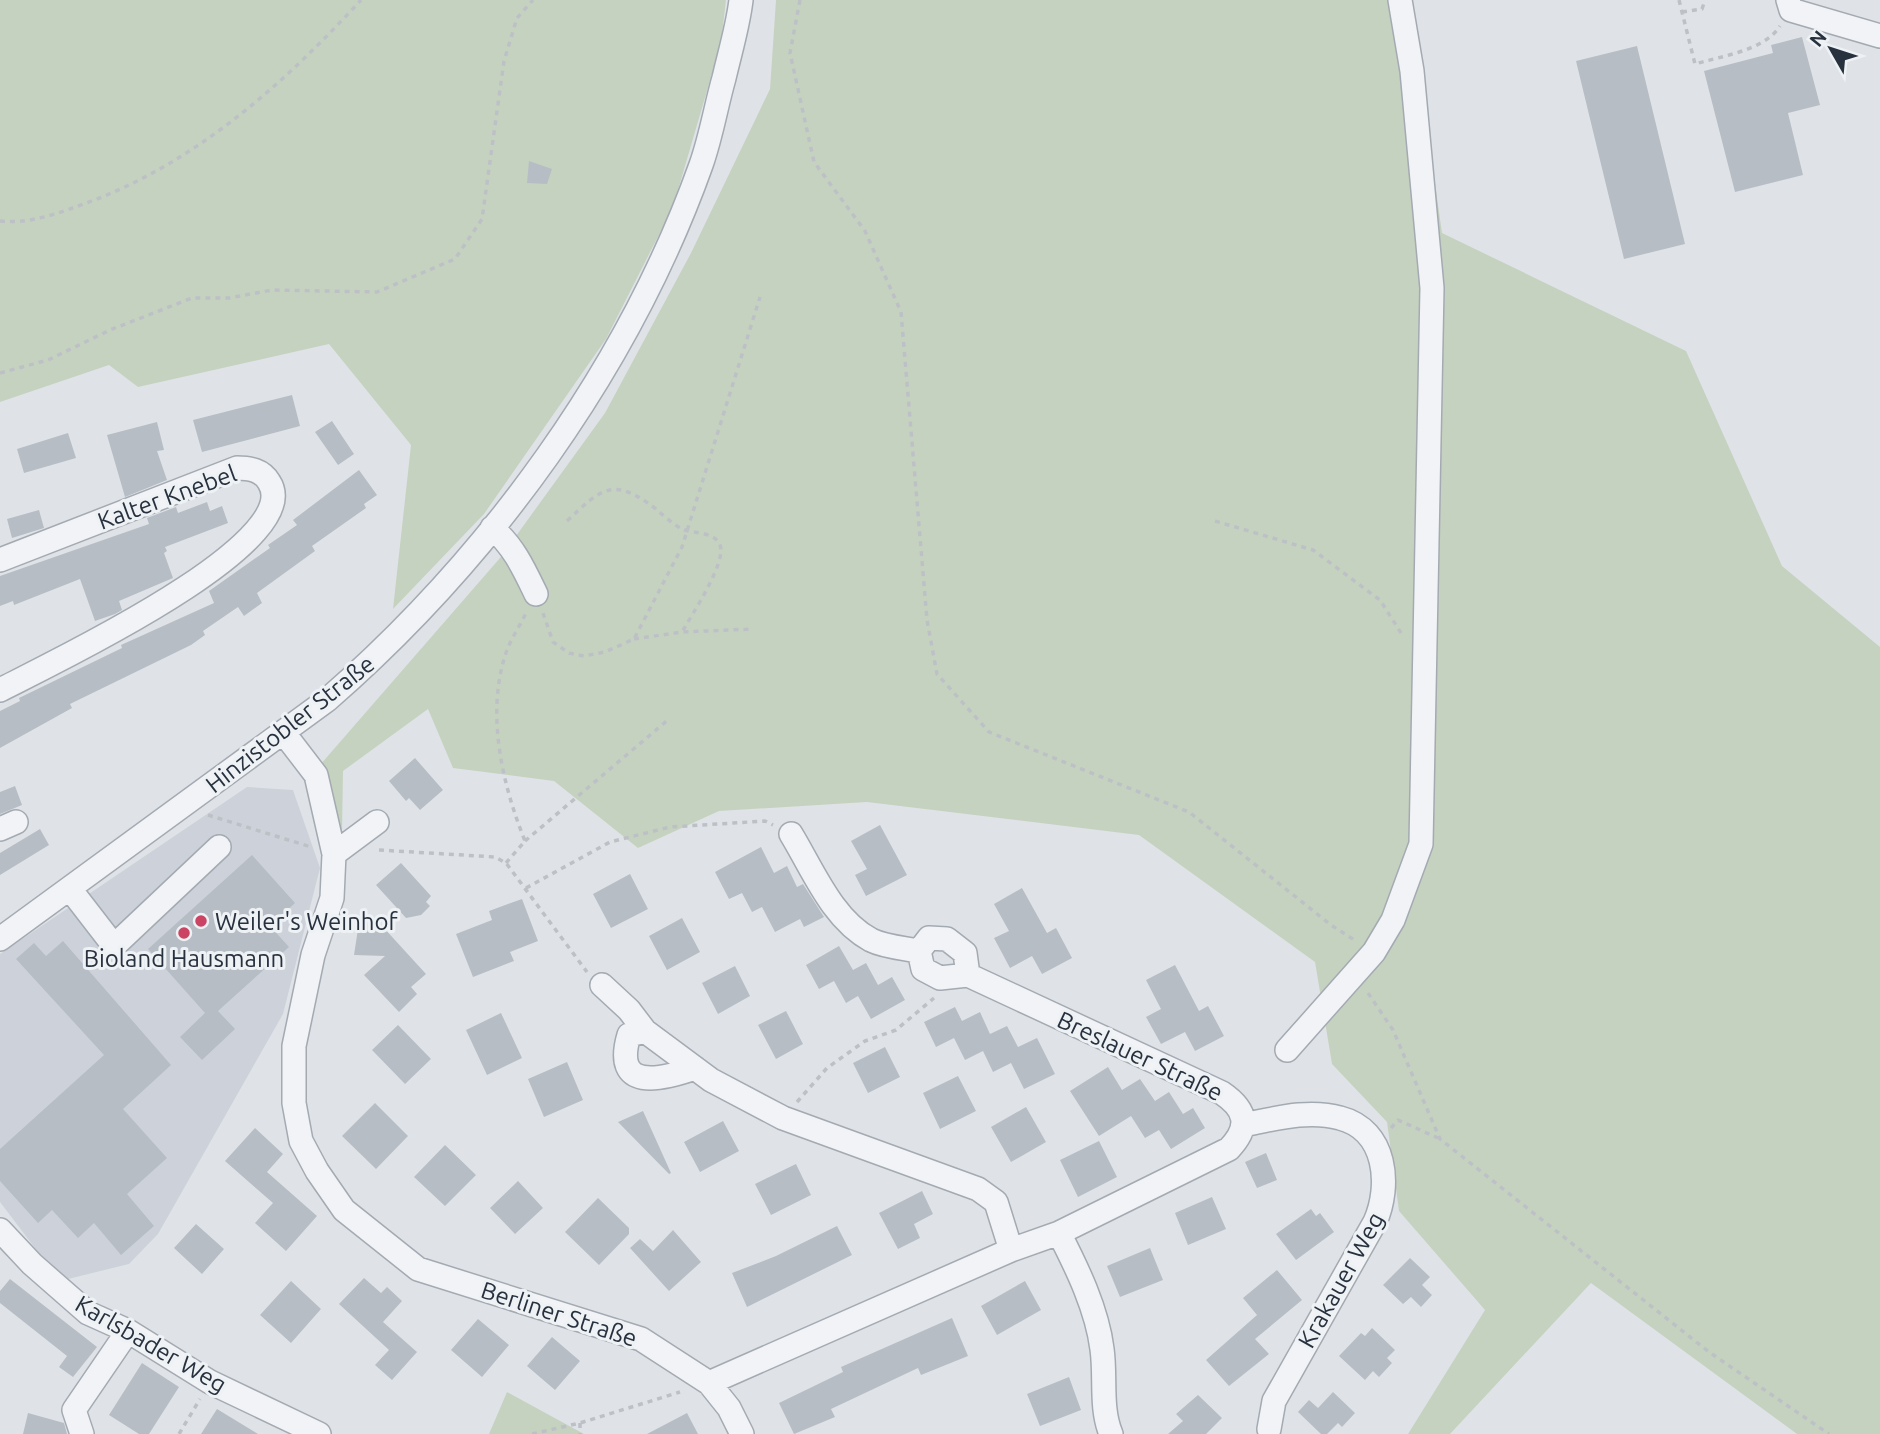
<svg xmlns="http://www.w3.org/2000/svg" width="1880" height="1434" viewBox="0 0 1880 1434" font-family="Ubuntu,sans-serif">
<rect width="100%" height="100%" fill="#dfe3e8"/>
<path fill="#cdd2da" d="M247,787L293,790L320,868L283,1014L158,1234L129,1264L60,1281L0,1202V954Z"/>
<path fill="#c6d2c0" d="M0,0H726L721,43L673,207L606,339L484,514L393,609L411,445L329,344L138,387L109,365L0,402Z
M776,0H1409L1442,233L1686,351L1782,566L1880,647V1434H1797L1591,1283L1450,1434H1408L1485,1310L1399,1211L1387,1122L1332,1064L1315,962L1139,835L867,802L719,811L638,848L554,781L453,768L428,709L343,771L342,832L320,765L500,558L605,413L691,253L770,89Z
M507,1392L584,1434H489Z"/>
<path fill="#b6bdc5" d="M1802,37L1820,105L1788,113L1803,175L1735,192L1704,71L1773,53L1771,45Z
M1637,46L1685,244L1624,259L1576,61Z
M529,161L552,169L547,184L527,183Z
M292,395L300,426L202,452L193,420Z
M332,421L354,454L338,465L315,432Z
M157,422L164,450L157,451L167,480L125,497L107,435Z
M68,433L76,458L24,473L17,449Z
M359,470L377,495L364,504L366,508L312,546L315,551L257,593L262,603L244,616L238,607L203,631L205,635L191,645L70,704L72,708L0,748V711L20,701L19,698L122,648L121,645L214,603L209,591L270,548L268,545L297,525L293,520Z
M207,502L210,511L222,506L228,523L165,547L167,551L164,553L173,578L119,601L122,610L115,614L95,621L80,579L14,605L13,601L0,606V576L149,524L147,518L176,507L178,513Z
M39,510L44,528L12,538L7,519Z
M415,758L443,790L420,810L409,798L406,801L389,781Z
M15,786L22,805L0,814V792Z
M880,825L907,875L866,896L855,875L867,869L851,841Z
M40,829L49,845L0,875V853Z
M761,847L774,873L787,866L797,887L803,884L824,917L804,927L800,919L775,932L762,907L752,912L742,893L729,899L715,872Z
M252,855L295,903L270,926L289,947L218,1011L235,1029L202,1060L180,1037L205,1013L148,949Z
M401,863L431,896L426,902L430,906L421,915L406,918L376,885Z
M630,874L648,909L611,928L593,894Z
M1022,888L1047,933L1056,928L1072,958L1042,974L1032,956L1010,968L994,938L1009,931L994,904Z
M522,899L538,941L510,952L514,961L473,977L456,934L492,920L489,911Z
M360,916H373L426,974L411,987L417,994L399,1012L364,975L385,956L354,955Z
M682,918L700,952L667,970L649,936Z
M63,941L171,1065L123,1109L167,1158L127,1194L154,1226L121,1255L94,1223L78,1238L52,1210L38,1223L0,1181V1149L104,1055L16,959L34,943L46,956Z
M839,946L853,970L866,963L878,985L892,977L905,1000L871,1019L858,996L846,1003L834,981L819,989L806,965Z
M1175,965L1199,1011L1208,1006L1224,1036L1195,1051L1185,1032L1161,1044L1146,1017L1161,1009L1146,980Z
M735,966L750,996L718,1014L702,983Z
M955,1007L962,1021L980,1012L990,1034L1007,1026L1018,1047L1037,1038L1055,1074L1024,1089L1011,1063L993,1072L983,1051L965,1060L954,1038L936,1047L924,1022Z
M786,1011L803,1044L776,1059L758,1025Z
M501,1013L522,1058L487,1075L466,1030Z
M398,1025L431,1059L405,1084L372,1050Z
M885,1047L900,1077L868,1093L853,1063Z
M567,1062L583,1100L544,1117L528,1079Z
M1108,1067L1122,1090L1140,1079L1155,1101L1169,1092L1183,1114L1193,1108L1205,1128L1171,1149L1159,1130L1145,1138L1131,1116L1099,1136L1070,1091Z
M958,1076L976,1111L940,1129L923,1093Z
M375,1103L408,1136L376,1169L342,1136Z
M1026,1107L1046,1142L1011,1162L991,1127Z
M643,1111L671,1173L669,1174L618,1122Z
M723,1121L739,1151L700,1172L684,1142Z
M255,1128L283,1154L267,1172L317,1216L286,1251L255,1223L273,1203L225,1161Z
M1099,1141L1117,1177L1078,1197L1060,1160Z
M445,1145L476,1175L445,1206L414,1177Z
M1266,1153L1277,1180L1257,1188L1245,1162Z
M796,1164L811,1195L771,1215L755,1184Z
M518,1181L543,1208L515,1234L490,1208Z
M922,1191L933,1214L914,1224L920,1238L898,1249L879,1213Z
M1212,1197L1226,1229L1188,1245L1175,1213Z
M598,1198L629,1228V1234L599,1265L565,1232Z
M1311,1209L1316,1216L1320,1213L1334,1232L1296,1260L1276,1234Z
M196,1224L224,1249L202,1274L174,1248Z
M837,1226L852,1255L747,1307L732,1273L776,1256Z
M673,1230L701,1262L669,1291L630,1248L640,1239L653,1251Z
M1150,1248L1163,1280L1120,1297L1107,1266Z
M1410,1258L1430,1277L1422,1285L1432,1295L1421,1307L1411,1297L1403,1304L1383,1285Z
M1277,1270L1302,1300L1255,1339L1269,1354L1229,1386L1206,1360L1257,1315L1243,1298Z
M364,1278L381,1293L387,1287L402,1301L383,1322L417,1352L392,1380L375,1365L389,1350L339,1304Z
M10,1279L97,1347L73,1377L59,1367L67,1356L0,1303V1291Z
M291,1281L321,1309L291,1343L260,1315Z
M1025,1281L1041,1310L997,1335L981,1306Z
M952,1318L968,1356L921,1375L918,1368L831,1409L835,1417L794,1434L779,1403L843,1372L841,1367Z
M478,1319L509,1345L482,1377L451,1350Z
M1372,1328L1395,1350L1387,1358L1392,1363L1379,1377L1373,1371L1365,1380L1339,1356L1361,1333L1365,1336Z
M552,1337L580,1361L555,1390L527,1366Z
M142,1363L179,1387L149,1434H139L109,1415Z
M1069,1377L1081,1410L1040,1426L1027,1394Z
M1333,1392L1355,1413L1342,1427L1338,1423L1327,1434H1321L1298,1412L1309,1400L1318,1408Z
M1198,1395L1222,1418L1206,1434H1168L1183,1421L1176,1414Z
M217,1409L258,1434H201Z
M28,1413L64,1423L67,1434H23Z
M687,1413L698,1434H647Z"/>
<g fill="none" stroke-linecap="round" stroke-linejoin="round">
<defs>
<path id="minor" d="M1788,0L1791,10L1880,36
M492,528C513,545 524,569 536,594
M0,560L237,468C250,468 262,470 269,482C309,543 44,667 0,690
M283,732L316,775L334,854L332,898L313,955L294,1046V1103L301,1141L317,1171L344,1210L418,1269L641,1339L709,1383L1011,1250L996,1202L978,1189L783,1118L711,1080L645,1031L629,1035C612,1092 661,1080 695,1068
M0,829L16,822
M791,834C813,870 832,919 871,940C885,947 904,948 919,951L929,938L947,939L965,953L968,975L1222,1093C1247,1110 1250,1127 1229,1149L1059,1233L1011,1250
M334,854L377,822
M70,889L114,946L219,847
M0,939L327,700C490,558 628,369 701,165C711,137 716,106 724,78C730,52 738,26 741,0
M919,951L923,969L940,978L968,975
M602,985L629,1010L645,1031
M1287,1050L1374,952L1393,920L1421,844L1432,288L1412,71L1400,0
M1243,1125C1274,1119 1308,1109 1340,1118C1387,1130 1391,1186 1375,1222L1274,1401L1269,1429
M0,1230L32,1264L88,1313L128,1331L210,1382L319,1434
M1059,1233C1077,1268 1097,1309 1102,1349C1106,1377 1100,1408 1111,1434
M709,1383L729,1408L742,1434
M82,1434L74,1410L128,1331"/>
</defs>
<use href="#minor" stroke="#a4aab2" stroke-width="26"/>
<path stroke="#bdc1c6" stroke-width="3.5" stroke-dasharray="5 5" stroke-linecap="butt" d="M800,0L790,53L814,162L865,231L901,312L927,620L937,674L989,732L1189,812L1331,925L1356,941
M1679,0L1695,64C1721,56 1764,51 1780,26
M1682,12L1702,9L1705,0
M0,221C26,224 54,215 78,206C191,167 281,87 361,0
M0,373L48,360L110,330L192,298H229L272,290L377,292L455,259L482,219L504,61L517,18L533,0
M567,521C602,488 613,476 656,509C664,516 673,524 682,529C693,534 714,531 720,545C727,562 691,616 682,632
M1215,521L1313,550L1380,600L1403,636
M543,613L553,642L569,653L584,656L605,652L634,639L682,547L760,297
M634,639L682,632L753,629
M208,815L311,847
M525,841L669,719
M379,850L495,857L506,863L587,972
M506,863L525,841C502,784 485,711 507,650C512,637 521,624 527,611
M526,888L610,842L670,827L765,821L773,825
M1368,993L1393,1030L1440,1139L1709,1352L1829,1434
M797,1102L827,1068L865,1041L896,1030L934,998
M1391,1128L1398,1120L1438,1138
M580,1423V1434
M179,1434L200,1399
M532,1434L580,1423L680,1392"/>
<use href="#minor" stroke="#f1f3f6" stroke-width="23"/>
</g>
<g fill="#cc4464" stroke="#eef2f5" stroke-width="2.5">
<circle cx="201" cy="921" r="7"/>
<circle cx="184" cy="933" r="7"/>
</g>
<g text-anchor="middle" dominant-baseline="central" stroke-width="6" stroke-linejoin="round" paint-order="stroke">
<g font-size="24" fill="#28323f" stroke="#eef2f5">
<text transform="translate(167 497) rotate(-20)">Kalter Knebel</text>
<text transform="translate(290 724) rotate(-38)">Hinzistobler Straße</text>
<text transform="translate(1140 1056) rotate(25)">Breslauer Straße</text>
<text transform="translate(1341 1280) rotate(-61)">Krakauer Weg</text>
<text transform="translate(559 1314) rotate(18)">Berliner Straße</text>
<text transform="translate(151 1344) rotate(30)">Karlsbader Weg</text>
</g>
<g font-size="24" fill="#28323f" stroke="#eef2f5" text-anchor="start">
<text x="215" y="921">Weiler's Weinhof</text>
<text x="184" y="958" text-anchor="middle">Bioland Hausmann</text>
</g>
</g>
<g transform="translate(1831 49) rotate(309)" stroke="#eef2f5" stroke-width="5" paint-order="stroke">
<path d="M0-5L12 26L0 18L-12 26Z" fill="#28323f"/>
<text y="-10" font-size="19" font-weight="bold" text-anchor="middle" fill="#28323f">N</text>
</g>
</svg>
